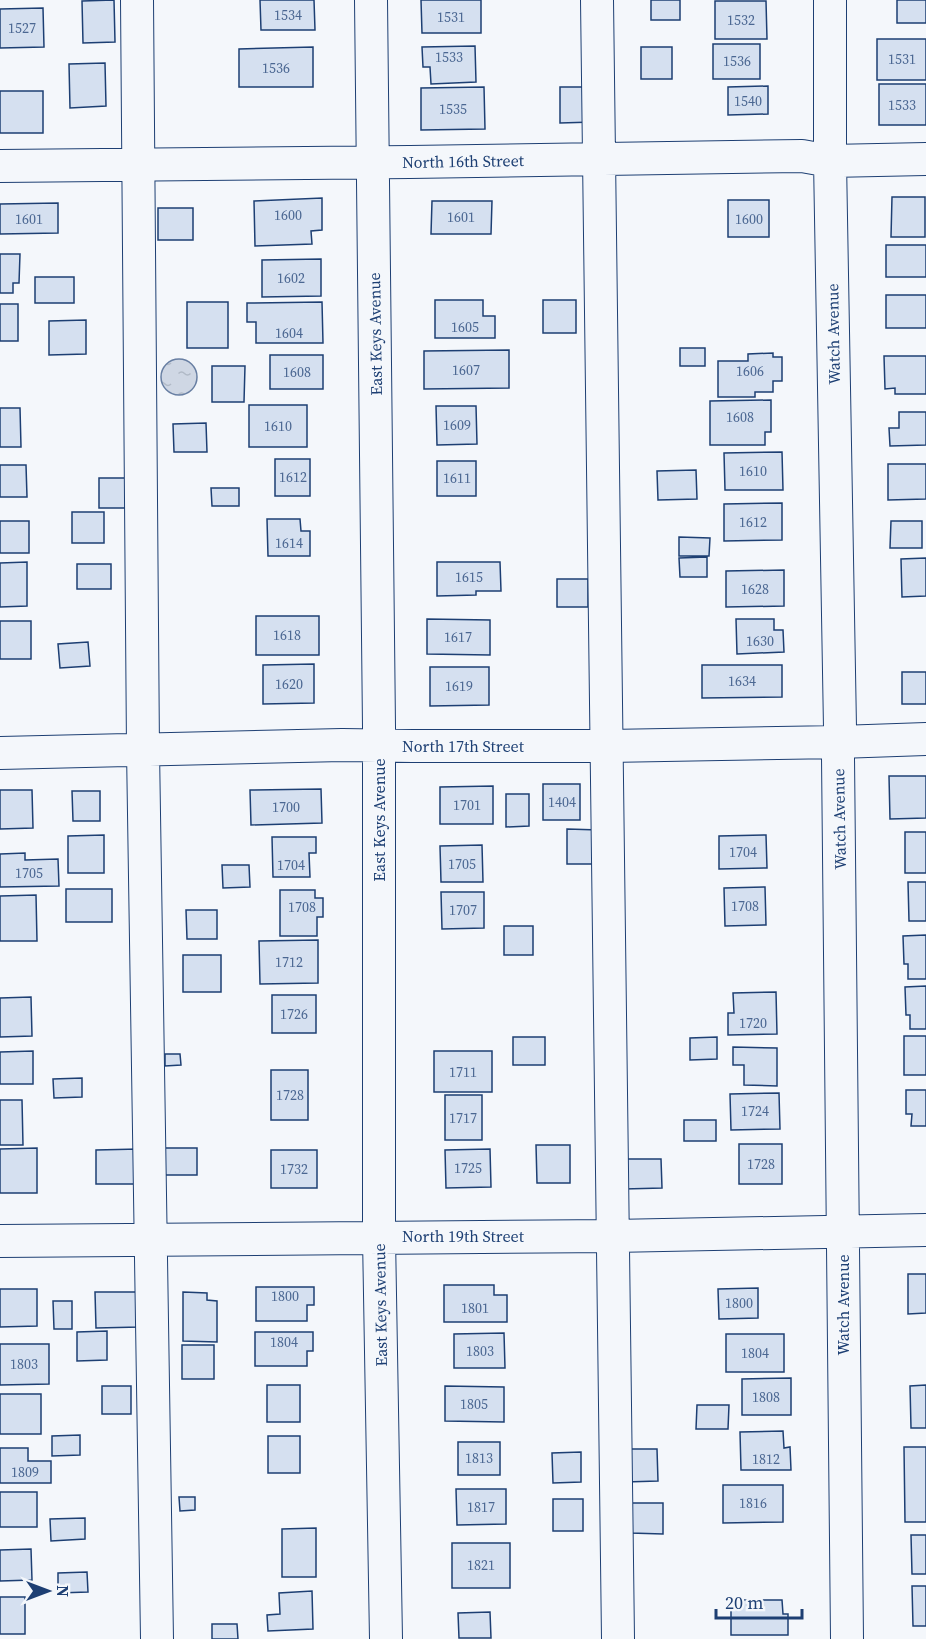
<svg xmlns="http://www.w3.org/2000/svg" width="926" height="1639" viewBox="0 0 926 1639" font-family="'Source Serif 4',serif">
<defs>
<pattern id="water-ripples" width="26" height="14" patternUnits="userSpaceOnUse" patternTransform="scale(1.5)"><rect width="26" height="14" fill="#cfd7e4"/><path d="M2 4q2-2 4 0t4 0M15 11q2-2 4 0t4 0" fill="none" stroke="#b1bac7"/></pattern>
</defs>
<rect width="100%" height="100%" fill="#f4f7fb"/>
<path fill="url(#water-ripples)" stroke="#687fa3" stroke-width="1.5" d="M161 377a18 18 0 1 1 36 0a18 18 0 1 1-36 0Z"/>
<path fill="#d5e0f0" stroke="#1d3f73" stroke-width="1.5" d="M114,0L115,42L83,43L82,1Z
M260,0H314L315,30H261Z
M421,0H481V33H422Z
M651,0H680V20H651Z
M897,0H926V23H897Z
M715,1H766L767,39H715Z
M43,8L44,47L0,48V9Z
M877,39H926V80H877Z
M713,44H760V79H713Z
M475,46L476,82L431,84L430,67H423L422,47Z
M313,47V87H239V49Z
M641,47H672V79H641Z
M105,63L106,106L70,108L69,64Z
M879,84H926V125H879Z
M768,86V114L728,115V87Z
M484,87L485,129L421,130V88Z
M560,87H592L593,122L560,123Z
M0,91H43V133H0Z
M892,197H925V237H891Z
M322,198V230L311,231L312,244L255,246L254,201Z
M728,200H769V237H728Z
M432,201H492L491,234H431Z
M58,203V233L0,234V204Z
M158,208H193V240H158Z
M886,245H926V277H886Z
M0,254H20L19,283H13V293H0Z
M321,259V296L262,297V260Z
M35,277H74V303H35Z
M886,295H926V328H886Z
M435,300H483V316H495V338H435Z
M543,300H576V333H543Z
M187,302H228V348H187Z
M322,302L323,343H256V322H247V303Z
M0,304H18V341H0Z
M86,320V354L49,355V321Z
M680,348H705V366H680Z
M509,350V388L424,389V351Z
M773,353V357H782V381H773V392H755V397H718V361H748V354Z
M270,355H323V389H270Z
M884,356H926V394H895V388L885,389Z
M212,366H245L244,402H212Z
M771,400V432H765V445H710V401Z
M249,405H307V447H249Z
M436,406H476L477,444L437,445Z
M0,408H20L21,447H0Z
M899,412H926V445L890,446L889,428H899Z
M206,423L207,452H174L173,424Z
M782,452L783,490H725L724,453Z
M275,459H310V496H275Z
M437,461H476V496H437Z
M888,464H926V499L888,500Z
M0,465H26L27,497H0Z
M696,470L697,499L658,500L657,471Z
M99,478H132V508H99Z
M211,488H239V506H212Z
M782,503V540L724,541V504Z
M72,512H104V543H72Z
M267,519H300L301,531H310V556H268Z
M0,521H29V553H0Z
M891,521H922V548H890Z
M679,537L710,538L709,556H679Z
M707,557V577H680L679,558Z
M926,558V596L902,597L901,559Z
M27,562V606L0,607V563Z
M437,562H500L501,591H476V595L437,596Z
M77,564H111V589H77Z
M784,570V606L726,607V571Z
M557,579H588V607H557Z
M256,616H319V655H256Z
M427,619L490,620V655L427,654Z
M736,619H774V630H783L784,652L737,654Z
M0,621H31V659H0Z
M88,642L90,666L60,668L58,644Z
M314,664V703L263,704V665Z
M702,665H782V697L702,698Z
M430,667H489V705L430,706Z
M902,672H926V704H902Z
M889,776H926V818L890,819Z
M543,784H580V820H543Z
M493,786V824H440V787Z
M321,789L322,823L251,825L250,790Z
M0,790H32L33,828L0,829Z
M72,791H100V821H73Z
M506,794H529V826L506,827Z
M567,829L599,830V864H567Z
M905,832H926V873H905Z
M104,835V873H68V836Z
M766,835L767,868L719,869V836Z
M272,837H316V853H309L310,877H273Z
M482,845L483,882H441L440,846Z
M25,853V860L58,859L59,886L0,887V854Z
M222,865H249L250,887L223,888Z
M908,882H926V921H909Z
M765,887L766,925L725,926L724,888Z
M66,889H112V922H66Z
M280,890H315V898H323V917H317V936H280Z
M441,892H484V928L442,929Z
M36,895L37,941H0V896Z
M186,910H217V939H187Z
M504,926H533V955H504Z
M926,935V979H908V964H904L903,936Z
M318,940V983L260,984L259,941Z
M183,955H221V992H183Z
M926,986V1029H910V1015H906L905,987Z
M776,992L777,1034L728,1035V1013H734L733,993Z
M272,995H316V1033H272Z
M31,997L32,1036L0,1037V998Z
M904,1036H926V1075H904Z
M513,1037H545V1065H513Z
M717,1037V1059L690,1060V1038Z
M733,1047L777,1048V1086L744,1085V1065H733Z
M33,1051V1084H0V1052Z
M434,1051H492V1092H434Z
M165,1054H180L181,1065L165,1066Z
M271,1070H308V1120H271Z
M82,1078V1097L54,1098L53,1079Z
M906,1090H926V1126H911L912,1114H906Z
M779,1093L780,1129L731,1130L730,1094Z
M445,1095H482V1140H445Z
M0,1100H22L23,1145H0Z
M684,1120H716V1141H684Z
M739,1144H782V1184H739Z
M536,1145H570V1183H537Z
M37,1148V1193H0V1149Z
M161,1148H197V1175H161Z
M139,1149V1184H96V1150Z
M490,1149L491,1187L446,1188L445,1150Z
M271,1150H317V1188H271Z
M624,1159H661L662,1188L624,1189Z
M908,1274H926V1313L908,1314Z
M444,1285H494V1295H507V1322H444Z
M256,1287H314V1305H307V1321H256Z
M758,1288V1318L719,1319L718,1289Z
M0,1289H37V1326L0,1327Z
M95,1292H140V1327L96,1328Z
M183,1292L207,1293V1300L217,1301V1342L183,1341Z
M53,1301H72V1329H54Z
M107,1331V1360L77,1361V1332Z
M255,1332H313V1351H307V1366H255Z
M504,1333L505,1368H454V1334Z
M726,1334H784V1372H726Z
M0,1344H49V1384L0,1385Z
M182,1345H214V1379H182Z
M791,1378V1415H742V1379Z
M267,1385H300V1422H267Z
M926,1385V1428H911L910,1386Z
M102,1386H131V1414H102Z
M445,1386L504,1387V1422L445,1421Z
M0,1394H41V1434H0Z
M697,1405H729L728,1429H696Z
M783,1431L784,1448L790,1447L791,1470H741L740,1432Z
M80,1435V1455L52,1456V1436Z
M268,1436H300V1473H268Z
M458,1442H500V1475H458Z
M904,1447H926V1522H905Z
M0,1448H28V1461H51V1483H0Z
M625,1449H657L658,1481L625,1482Z
M581,1452V1482L553,1483L552,1453Z
M723,1485H783V1522L723,1523Z
M456,1489H506V1524L457,1525Z
M0,1492H37V1527H0Z
M179,1497H195V1510L180,1511Z
M553,1499H583V1531H553Z
M631,1503H663V1534L630,1533Z
M85,1518V1539L51,1541L50,1519Z
M316,1528V1577H282V1529Z
M911,1535H926V1574H912Z
M452,1543H510V1588H452Z
M31,1549L32,1580L0,1581V1550Z
M87,1572L88,1592L58,1593V1573Z
M912,1586H926V1626H913Z
M312,1591L313,1629L268,1631L267,1615L280,1614L279,1593Z
M0,1597H25V1634H0Z
M731,1600H782L783,1614H788V1635H731Z
M490,1612L491,1638H459L458,1613Z
M212,1624H237L238,1639H212Z"/>
<g fill="none" stroke-linecap="round" stroke-linejoin="round">
<defs>
<path id="minor" d="M137,0L143,750L157,1639
M371,0L379,727V1237L386,1639
M597,0L618,1639
M830,0V161L840,728L838,757L847,1639
M0,166L410,162L802,156L830,161L926,159
M0,753L342,745L413,746H608L839,742L926,739
M0,1241L613,1236L926,1230"/>
</defs>
<use href="#minor" stroke="#1d3f73" stroke-width="34"/>
<use href="#minor" stroke="#f4f7fb" stroke-width="32"/>
</g>
<g text-anchor="middle" dominant-baseline="central" stroke-width="4.5" stroke-linejoin="round" paint-order="stroke">
<g font-size="14" fill="#4b6792">
<text x="288" y="15">1534</text>
<text x="451" y="17">1531</text>
<text x="741" y="20">1532</text>
<text x="22" y="28">1527</text>
<text x="449" y="57">1533</text>
<text x="902" y="59">1531</text>
<text x="737" y="61">1536</text>
<text x="276" y="68">1536</text>
<text x="748" y="101">1540</text>
<text x="902" y="105">1533</text>
<text x="453" y="109">1535</text>
<text x="288" y="215">1600</text>
<text x="461" y="217">1601</text>
<text x="29" y="219">1601</text>
<text x="749" y="219">1600</text>
<text x="291" y="278">1602</text>
<text x="465" y="327">1605</text>
<text x="289" y="333">1604</text>
<text x="466" y="370">1607</text>
<text x="750" y="371">1606</text>
<text x="297" y="372">1608</text>
<text x="740" y="417">1608</text>
<text x="457" y="425">1609</text>
<text x="278" y="426">1610</text>
<text x="753" y="471">1610</text>
<text x="293" y="477">1612</text>
<text x="457" y="478">1611</text>
<text x="753" y="522">1612</text>
<text x="289" y="543">1614</text>
<text x="469" y="577">1615</text>
<text x="755" y="589">1628</text>
<text x="287" y="635">1618</text>
<text x="458" y="637">1617</text>
<text x="760" y="641">1630</text>
<text x="742" y="681">1634</text>
<text x="289" y="684">1620</text>
<text x="459" y="686">1619</text>
<text x="562" y="802">1404</text>
<text x="467" y="805">1701</text>
<text x="286" y="807">1700</text>
<text x="743" y="852">1704</text>
<text x="462" y="864">1705</text>
<text x="291" y="865">1704</text>
<text x="29" y="873">1705</text>
<text x="745" y="906">1708</text>
<text x="302" y="907">1708</text>
<text x="463" y="910">1707</text>
<text x="289" y="962">1712</text>
<text x="294" y="1014">1726</text>
<text x="753" y="1023">1720</text>
<text x="463" y="1072">1711</text>
<text x="290" y="1095">1728</text>
<text x="755" y="1111">1724</text>
<text x="463" y="1118">1717</text>
<text x="761" y="1164">1728</text>
<text x="468" y="1168">1725</text>
<text x="294" y="1169">1732</text>
<text x="285" y="1296">1800</text>
<text x="739" y="1303">1800</text>
<text x="475" y="1308">1801</text>
<text x="284" y="1342">1804</text>
<text x="480" y="1351">1803</text>
<text x="755" y="1353">1804</text>
<text x="24" y="1364">1803</text>
<text x="766" y="1397">1808</text>
<text x="474" y="1404">1805</text>
<text x="479" y="1458">1813</text>
<text x="766" y="1459">1812</text>
<text x="25" y="1472">1809</text>
<text x="753" y="1503">1816</text>
<text x="481" y="1507">1817</text>
<text x="481" y="1565">1821</text>
</g>
<g font-size="16" fill="#1d3f73" stroke="#f4f7fb">
<text transform="translate(463 161) rotate(-1)">North 16th Street</text>
<text transform="translate(375 334) rotate(-91)">East Keys Avenue</text>
<text transform="translate(833 334) rotate(-91)">Watch Avenue</text>
<text x="463" y="746">North 17th Street</text>
<text transform="translate(839 819) rotate(-91)">Watch Avenue</text>
<text transform="translate(379 820) rotate(-90)">East Keys Avenue</text>
<text x="463" y="1236">North 19th Street</text>
<text transform="translate(380 1305) rotate(-91)">East Keys Avenue</text>
<text transform="translate(843 1305) rotate(-90)">Watch Avenue</text>
</g>
</g>
<g transform="translate(48 1591) rotate(90)" stroke="#f4f7fb" stroke-width="4.5" paint-order="stroke">
<path d="M0-4.5L10 22L0 15L-10 22Z" fill="#1d3f73"/>
<text y="-9" font-size="16" font-weight="bold" text-anchor="middle" fill="#1d3f73">N</text>
</g>
<path d="M716 1609v9h86v-9" fill="none" stroke="#1d3f73" stroke-width="3"/>
<text x="725" y="1609" font-size="18" fill="#1d3f73" stroke="#f4f7fb" stroke-width="4.5" paint-order="stroke">20 m</text>
</svg>
